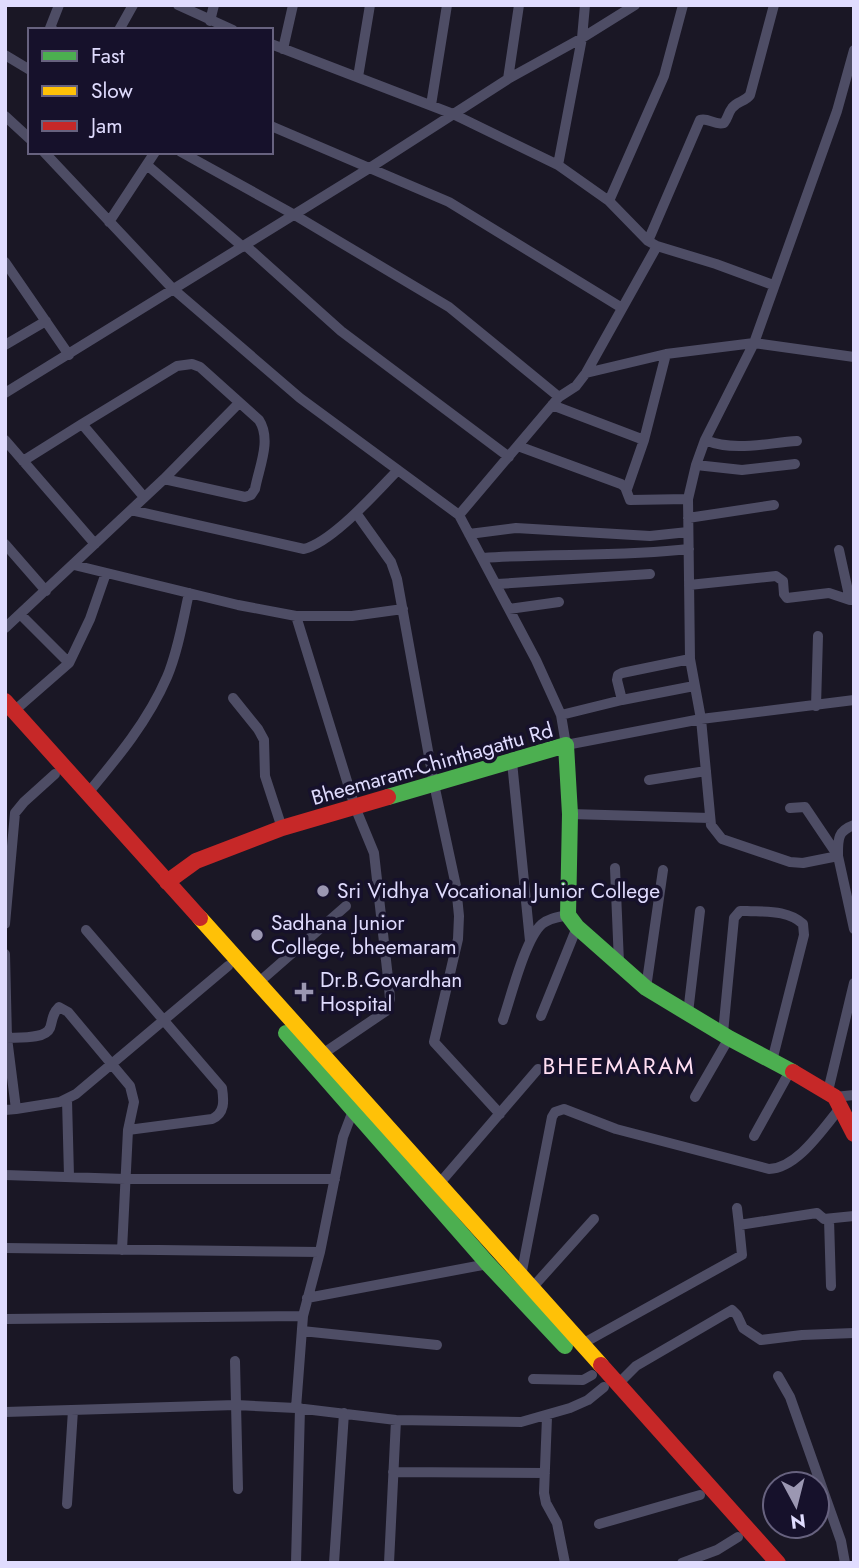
<svg xmlns="http://www.w3.org/2000/svg" width="859" height="1568" viewBox="0 0 859 1568" font-family="Jost,sans-serif">
<rect width="100%" height="100%" fill="#1a1725"/>
<g fill="none" stroke-linecap="round" stroke-linejoin="round">
<path stroke="#4e4d65" stroke-width="10" d="M178,5L233,30
M210,21L214,5
M53,30L50,28L59,5
M119,30L133,5
M271,44L453,114L558,165L609,201L648,241L657,246L716,264L773,285
M283,49L293,5
M854,50L837,111L754,343L705,440L696,465L688,499L690,659L701,719L711,825L722,839L790,862L803,863L838,856L854,929
M5,55L30,70
M358,77L370,5
M508,79L519,5
M431,105L447,5
M5,116L30,139
M271,126L449,202L622,308
M44,152L172,288L300,398L459,515L559,397L576,386L586,373L657,246
M181,152L293,214L449,307L559,397
M147,165L243,247
M558,165L582,38L585,5
M609,201L664,76L683,5
M109,222L155,152
M648,241L700,120C708,117 715,126 724,123C728,118 728,113 732,108C737,101 745,102 750,95L774,5
M245,245L341,331L509,457
M5,262L69,355
M5,345L46,321
M586,373L666,354L754,343L854,357
M5,393L368,169L508,79L582,38L635,5
M552,405L644,440L666,354
M82,424L177,366L192,364L200,367L259,420C272,440 259,467 255,489L251,495L245,497L164,479
M5,440L95,544
M705,440C735,452 766,443 797,441
M518,446L621,484L625,487L630,500L688,499
M23,461L82,424L144,497
M696,465L742,470L795,464
M627,489L644,440
M131,510L304,549C333,542 376,492 398,470
M356,513L391,562L397,579L434,784L456,886L459,916L458,939L434,1042L500,1114
M459,515L536,660L561,715L566,745L701,719L854,700
M688,518L774,505
M469,534L516,528L650,536L688,532
M5,544L46,591
M839,550L850,600H854
M483,558C551,553 620,557 689,549
M74,565L238,605L296,616H352L403,609
M497,584L650,574
M689,585L776,576L783,581L784,594L787,598L829,593L850,600
M509,609L559,602
M296,616L355,807L374,853L389,987L390,999L386,1011L324,1053
M5,628L164,479L239,403
M69,663L90,619L106,573
M233,698L258,729L264,740L265,776L282,828
M622,700L617,680L618,675L622,673L690,659
M816,706L818,636
M14,711L69,663L20,614
M561,715L622,700L694,686
M512,762L530,941
M649,780L706,771
M88,793C118,757 148,721 167,677C178,651 183,620 189,593
M790,808L805,807L838,856
M570,814L710,818
M838,856C838,840 837,831 854,825
M615,868L619,963
M5,924L15,813L24,802L55,774
M86,930L222,1088C224,1101 225,1113 212,1119L128,1130L122,1250
M5,954L7,1038L16,1109L5,1110
M258,983L346,906
M646,988L663,870
M688,1013L700,911
M541,1016L577,927
M503,1020C511,997 525,939 542,924C549,918 559,917 568,915
M723,1033L734,918L740,911H747C766,912 788,910 803,924L804,935L772,1061
M5,1038C17,1037 45,1040 50,1028C53,1019 52,1014 59,1007L68,1012L130,1086L134,1102L128,1130
M828,1091L854,983
M695,1097L729,1038
M835,1097L854,1095
M67,1100L69,1176
M16,1109L60,1102L76,1094L228,966
M754,1136L790,1071
M5,1175L125,1179H335
M439,1184L538,1069
M737,1208L739,1225L817,1213L824,1219L854,1216
M829,1219L831,1286
M5,1248L320,1252
M521,1276L552,1117L555,1112L564,1109L616,1129L769,1169C798,1168 823,1128 841,1107
M532,1288L594,1219
M307,1298L488,1264
M5,1319L303,1316
M302,1331L437,1345
M582,1344L742,1255L739,1225
M235,1361L238,1489
M778,1376L790,1397L841,1541L845,1563
M533,1379L583,1380L592,1375
M618,1384L636,1366L732,1310L737,1315L743,1328L761,1340L802,1335L854,1333
M296,1408L303,1316L320,1252L343,1137L354,1108
M5,1412L236,1405L296,1408L396,1420L521,1422L570,1408L588,1400L604,1387
M547,1417L544,1493L546,1503L557,1523L565,1563
M393,1472L545,1473
M67,1504L73,1410
M599,1524L700,1495
M296,1563L300,1408
M334,1563L344,1413
M389,1563L396,1420
M682,1563L717,1550L738,1537"/>
<path stroke="#4caf50" stroke-width="16" d="M388,797L566,745L570,814L568,915L577,927L646,988L729,1038L793,1072
M286,1033L488,1264L565,1346"/>
<path stroke="#ffc107" stroke-width="16" d="M200,918L601,1365"/>
<path stroke="#c62828" stroke-width="16" d="M5,701L200,918
M167,882L196,861L282,828L388,797
M793,1072L835,1097L854,1134
M601,1365L778,1563"/>
</g>
<g fill="#9b97b2" stroke="#16112b" stroke-width="2.5">
<circle cx="323" cy="891" r="7"/>
<circle cx="257" cy="935" r="7"/>
<path d="M300.5 981.5h7v7h7v7h-7v7h-7v-7h-7v-7h7z"/>
</g>
<g text-anchor="middle" dominant-baseline="central" stroke-width="7" stroke-linejoin="round" paint-order="stroke">
<g font-size="21" fill="#e0dcfe" stroke="#16112b">
<text transform="translate(432 764) rotate(-16)">Bheemaram-Chinthagattu Rd</text>
</g>
<g font-size="21" fill="#e0dcfe" stroke="#16112b" text-anchor="start">
<text x="337" y="891">Sri Vidhya Vocational Junior College</text>
<text x="271" y="923">Sadhana Junior<tspan x="271" dy="24">College, bheemaram</tspan></text>
<text x="320" y="980">Dr.B.Govardhan<tspan x="320" dy="24">Hospital</tspan></text>
</g>
<g font-size="23" letter-spacing="2" fill="#ffdef2" stroke="#16112b">
<text x="619" y="1066">BHEEMARAM</text>
</g>
</g>
<rect width="859" height="1568" fill="none" stroke="#e0dcfe" stroke-width="14"/>
<rect x="28" y="28" width="245" height="126" fill="#16112b" stroke="#67627f" stroke-width="2"/>
<rect x="42" y="51" width="35" height="10" fill="#4caf50" stroke="#67627f" stroke-width="2"/>
<text x="91" y="63" font-size="21" fill="#e0dcfe">Fast</text>
<rect x="42" y="86" width="35" height="10" fill="#ffc107" stroke="#67627f" stroke-width="2"/>
<text x="91" y="98" font-size="21" fill="#e0dcfe">Slow</text>
<rect x="42" y="121" width="35" height="10" fill="#c62828" stroke="#67627f" stroke-width="2"/>
<text x="91" y="133" font-size="21" fill="#e0dcfe">Jam</text>
<g transform="translate(796 1505) rotate(173)"><circle r="33" fill="#16112b" stroke="#67627f" stroke-width="2"/>
<path d="M0-5L12 26L0 18L-12 26Z" fill="#9b97b2"/>
<text y="-10" font-size="19" font-weight="bold" text-anchor="middle" fill="#e0dcfe">N</text>
</g>
</svg>
